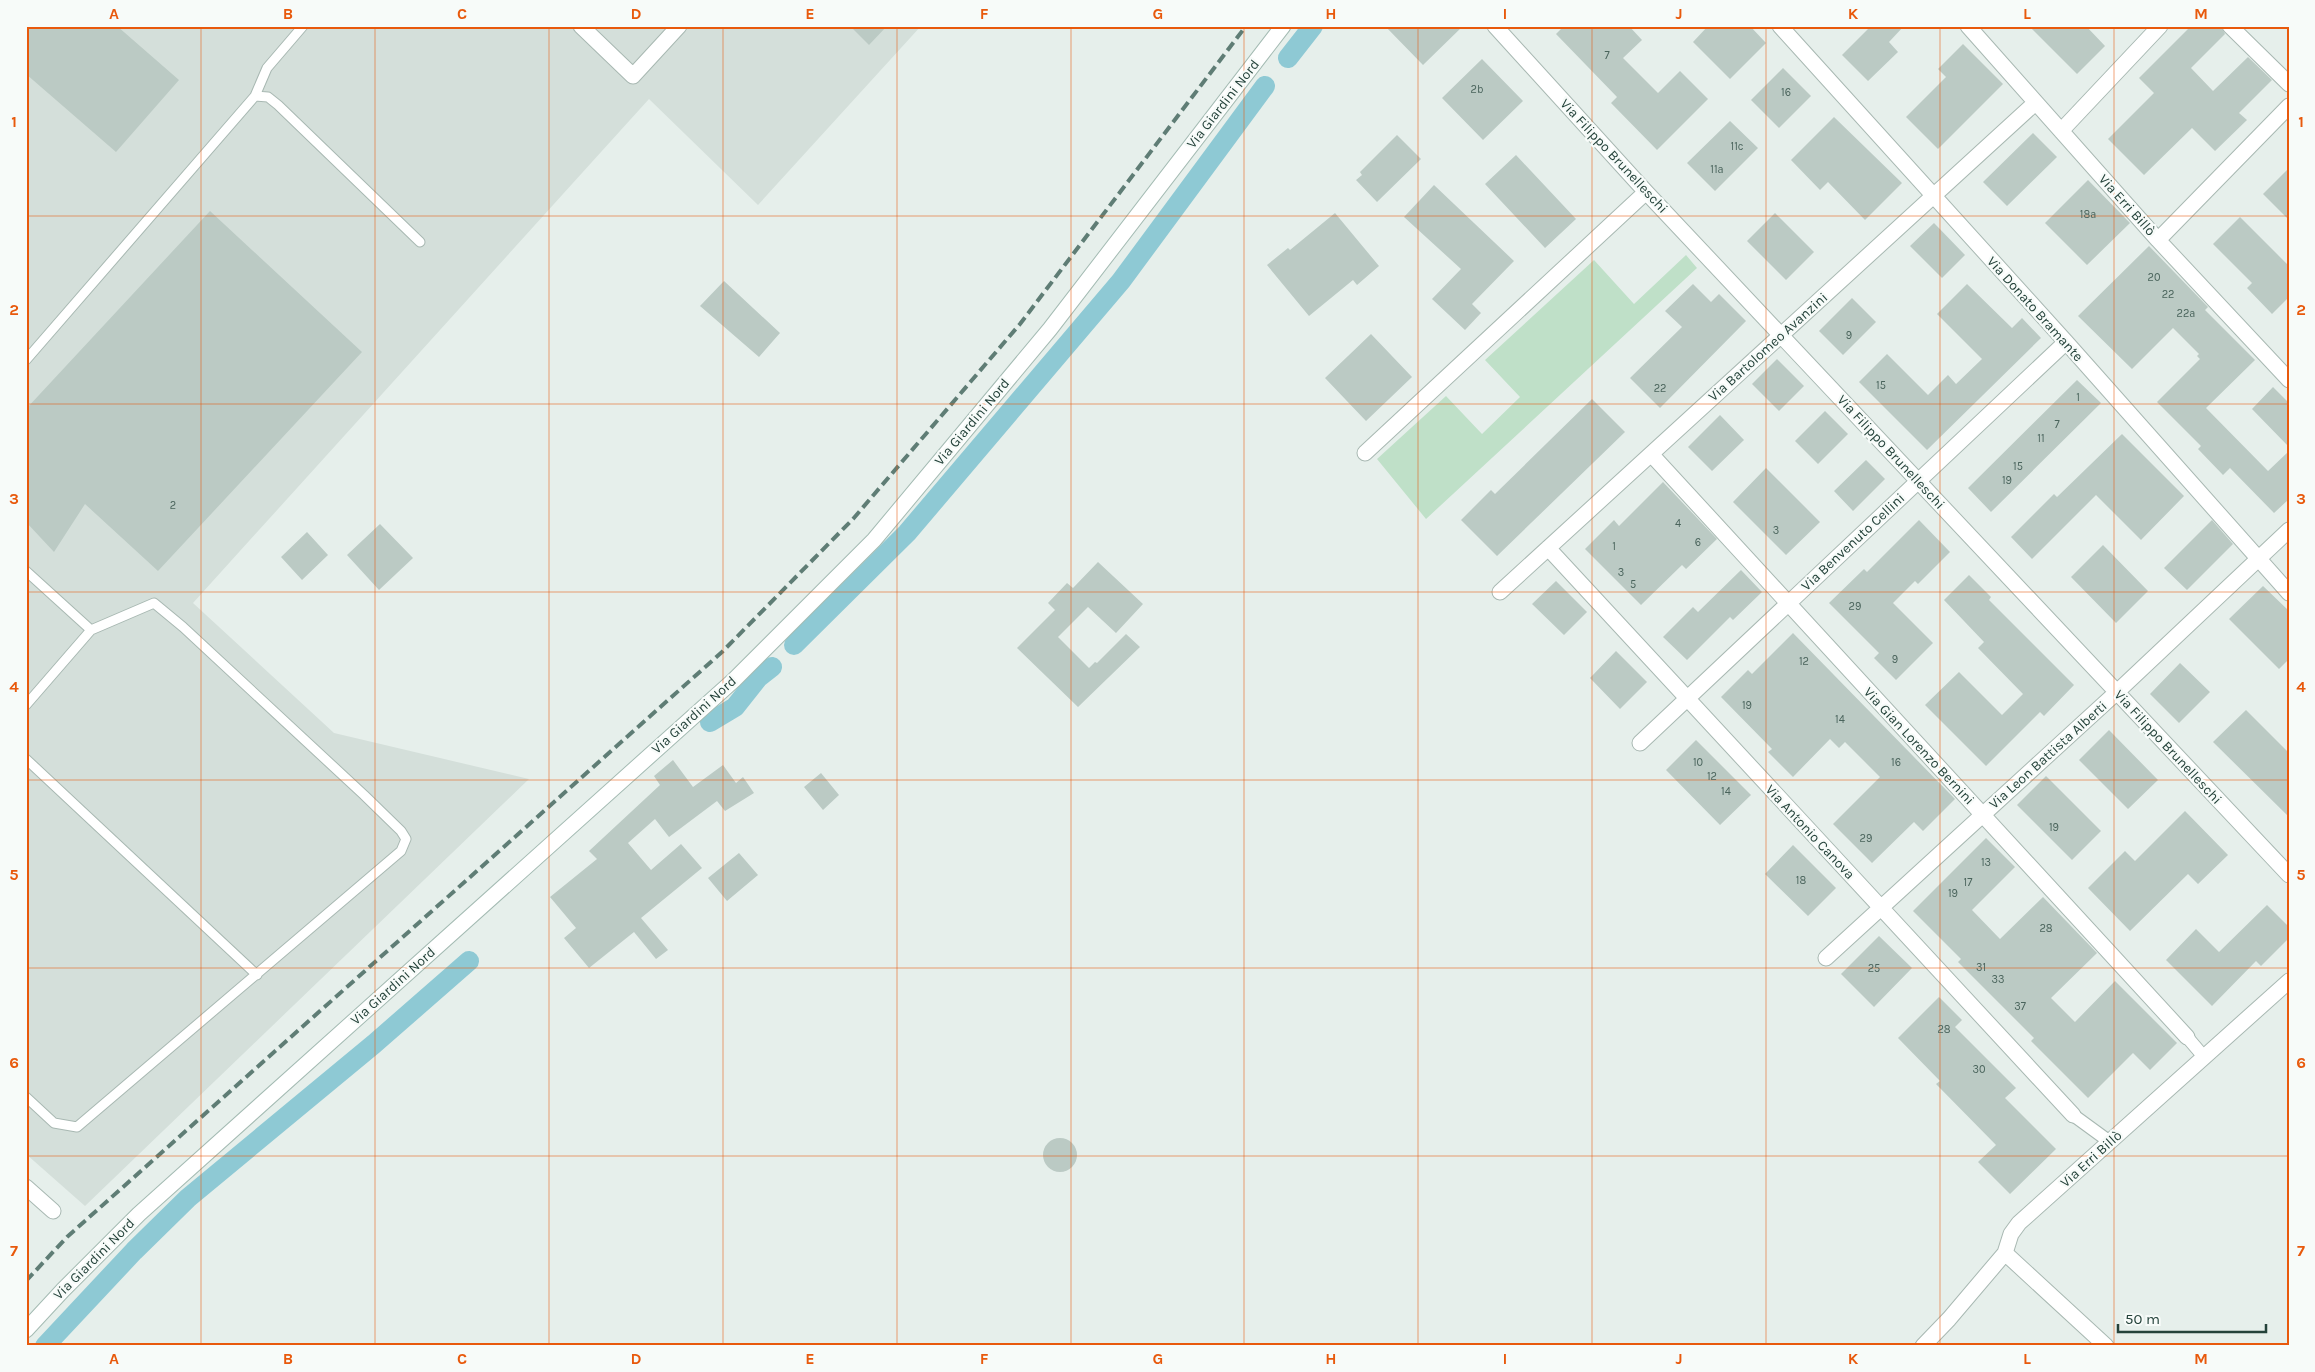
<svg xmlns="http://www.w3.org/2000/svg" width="2315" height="1372" viewBox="0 0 2315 1372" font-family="Karla,sans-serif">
<rect width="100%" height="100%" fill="#e6efeb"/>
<path fill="#d4dfda" d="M26,26H921L758,205L649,99L193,603L334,733L529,779L85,1206L26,1154Z"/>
<path fill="#bfe0c8" d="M1686,255L1697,268L1426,519L1377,459L1446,396L1482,434L1520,397L1485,360L1594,260L1634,304Z"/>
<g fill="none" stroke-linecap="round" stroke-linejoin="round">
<path stroke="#8ec9d4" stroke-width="20" d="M1288,58L1313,26
M794,645L907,533L1121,281L1265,86
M710,722L735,707L758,678L772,667
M45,1346L134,1251L188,1198L374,1044L469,961"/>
</g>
<path fill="#bbcac4" d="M26,26H117L179,80L116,152L26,74Z
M850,26H887L869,45Z
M1385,26H1463L1423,65Z
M1564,26H1629L1642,40L1623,58L1658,93L1680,71L1708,99L1657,150L1611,103L1617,97L1556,34Z
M1708,26H1750L1766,43L1730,79L1693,42Z
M1871,26H1904L1889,42L1898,52L1868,81L1842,55Z
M2029,26H2086L2105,46L2077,74Z
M2191,26H2221L2225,34L2191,68L2213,91L2248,57L2272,80L2239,113L2247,120L2215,151L2192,128L2144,175L2108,139L2154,93L2139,78Z
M1963,44L2003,84L1938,149L1906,117L1946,77L1938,69Z
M1482,59L1523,101L1483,140L1442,98Z
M1783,68L1811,96L1779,128L1751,100Z
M1834,117L1902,183L1865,220L1828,182L1820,190L1791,160Z
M1730,121L1758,148L1715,191L1687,163Z
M2033,133L2057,157L2007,206L1983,182Z
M1397,135L1421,159L1377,202L1356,180L1362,175L1360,172Z
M1516,155L1576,219L1545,248L1485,184Z
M2289,168V220L2263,194Z
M2088,180L2130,223L2087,265L2045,223Z
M1434,185L1514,261L1472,304L1481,313L1465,330L1432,299L1461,269L1404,217Z
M210,211L362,352L158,571L85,504L54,552L26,522V409Z
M1335,213L1379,266L1357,285L1353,280L1309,316L1267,265L1288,248L1290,250Z
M1775,213L1814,252L1786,280L1747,241Z
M2240,217L2289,266V297L2272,314L2247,288L2252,283L2213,244Z
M1934,223L1965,255L1942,278L1910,246Z
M2149,246L2208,307L2205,310L2255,360L2206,408L2268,471L2289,451V499L2274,513L2230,468L2223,475L2198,449L2201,446L2157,402L2200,359L2197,356L2199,354L2173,328L2132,369L2078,316Z
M724,281L780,333L759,357L700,306Z
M1693,284L1711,302L1719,294L1746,321L1660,408L1630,378L1682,327L1665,311Z
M1967,284L2012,328L2022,318L2041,338L1927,450L1859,382L1887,354L1928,395L1948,375L1956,384L1982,359L1937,314Z
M1852,298L1876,322L1843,355L1819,331Z
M1371,334L1412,377L1366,421L1325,378Z
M1777,359L1804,386L1779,411L1752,384Z
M2077,380L2101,403L1991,512L1968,488Z
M2273,387L2289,403V447L2252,409Z
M1592,399L1625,432L1497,556L1461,520L1491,490L1495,494Z
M1825,411L1848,434L1818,464L1795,441Z
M1720,415L1744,440L1712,471L1688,447Z
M2122,434L2184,496L2141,540L2096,495L2032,559L2011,537L2054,494L2057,497Z
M1866,460L1885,479L1853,511L1834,491Z
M1766,468L1820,522L1786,555L1733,502Z
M1663,482L1717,539L1686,569L1682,565L1641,605L1585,549L1614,520L1619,526Z
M1919,520L1950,552L1918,584L1915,581L1893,603L1933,643L1896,680L1874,658L1879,653L1829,603L1864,569L1867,572Z
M2212,520L2233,544L2187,590L2164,568Z
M380,524L413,558L379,590L347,555Z
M307,532L328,555L302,580L281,557Z
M2103,545L2148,591L2116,623L2071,577Z
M1098,562L1143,604L1116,633L1088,607L1058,637L1089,668L1095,662L1097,663L1126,634L1140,647L1078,707L1017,648L1055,610L1048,603L1067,583L1073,588Z
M1741,570L1762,592L1733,620L1730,617L1687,660L1663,637L1693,607L1698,612Z
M1969,575L1991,597L1989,600L2074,685L2044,716L2040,712L1986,766L1925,705L1959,672L2002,715L2023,694L1978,648L1984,642L1944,600Z
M1556,581L1587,612L1564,635L1532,604Z
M2263,586L2289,611V659L2279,669L2229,619Z
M1793,633L1955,799L1923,831L1914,822L1872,863L1833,824L1880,777L1845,742L1839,748L1830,739L1793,777L1768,752L1772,749L1721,697L1748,670L1752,674Z
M1616,651L1647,682L1620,709L1590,678Z
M2180,663L2210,692L2179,723L2150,694Z
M2246,710L2289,753V817L2213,742Z
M2109,730L2158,780L2128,809L2079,760Z
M1696,740L1751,795L1720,825L1666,770Z
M673,760L693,787L723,765L736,783L743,777L754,793L725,811L717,801L669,837L655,819L628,843L651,870L681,844L702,868L641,918L668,950L656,959L634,932L589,968L564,938L576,928L550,897L597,859L589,851L660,785L654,776Z
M821,773L839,795L823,810L804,787Z
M2046,776L2101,831L2072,860L2017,805Z
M2185,811L2228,855L2198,884L2188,874L2130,931L2088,888L2125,851L2135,861Z
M1986,838L2015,867L1972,910L2000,939L2043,897L2097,953L2051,998L2075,1022L2115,981L2177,1043L2150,1070L2133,1053L2088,1098L2031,1041L2034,1038L1958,962L1961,959L1913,911Z
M1793,845L1836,888L1808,916L1765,874Z
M739,853L758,875L727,901L708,878Z
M2267,905L2289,927V938L2261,966L2256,961L2212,1006L2166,960L2196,929L2219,952Z
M1879,936L1912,968L1874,1007L1841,974Z
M1939,997L1962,1020L1955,1027L2016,1088L2005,1098L2056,1149L2010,1194L1978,1162L1996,1145L1936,1084L1940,1081L1898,1038Z
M1043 1155a17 17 0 1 1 34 0a17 17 0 1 1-34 0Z"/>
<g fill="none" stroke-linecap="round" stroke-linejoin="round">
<defs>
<path id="service" d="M255,96L267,68L303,26
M26,360L255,96L268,97L278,105L420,242
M26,571L91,630
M26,705L91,630L154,603L183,627L364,795L401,831L406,839L401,851L77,1127L54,1123L26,1097
M26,759L257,975"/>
<path id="pedestrian" d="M2187,1037L2204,1057
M2073,1115L2110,1142"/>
<path id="minor" d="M581,26L633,76L679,26
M1495,26L1646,192L2289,875
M1780,26L2066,342L2289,593
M1968,26L2158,240L2289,380
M2230,26L2289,84
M2061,131L2160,26
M2158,240L2289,106
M1365,453L1646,192
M1651,454L2187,1037
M1548,548L2073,1115
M1500,592L2035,103
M1640,743L2066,342
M1826,958L2117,692L2289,530
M26,1187L53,1211
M1923,1346L1949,1319L2005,1253
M2106,1346L2005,1253L2011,1234L2019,1223L2289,981"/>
<path id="secondary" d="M26,1330L63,1290L139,1214L734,680L874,540L1050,329L1283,26"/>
</defs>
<use href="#service" stroke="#a8b8b2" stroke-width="11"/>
<use href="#pedestrian" stroke="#a8b8b2" stroke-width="14"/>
<use href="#minor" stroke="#a8b8b2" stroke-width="17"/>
<use href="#secondary" stroke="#a4bbb3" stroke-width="17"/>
<use href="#service" stroke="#fff" stroke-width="9"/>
<use href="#pedestrian" stroke="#fff" stroke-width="12"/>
<use href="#minor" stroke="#fff" stroke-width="15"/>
<use href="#secondary" stroke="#fff" stroke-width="15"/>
<path stroke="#5f7d75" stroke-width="4" stroke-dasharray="10 5" stroke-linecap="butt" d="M26,1281L67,1237L722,652L853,519L1020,324L1246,26"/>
</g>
<path fill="none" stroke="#e8590c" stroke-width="1" stroke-opacity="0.55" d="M201,26V1346M375,26V1346M549,26V1346M723,26V1346M897,26V1346M1071,26V1346M1244,26V1346M1418,26V1346M1592,26V1346M1766,26V1346M1940,26V1346M2114,26V1346M26,216H2289M26,404H2289M26,592H2289M26,780H2289M26,968H2289M26,1156H2289"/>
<g text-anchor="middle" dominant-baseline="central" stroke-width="4.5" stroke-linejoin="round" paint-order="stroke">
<g font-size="11" fill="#4a645c">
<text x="1607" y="55">7</text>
<text x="1477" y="89">2b</text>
<text x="1786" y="92">16</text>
<text x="1737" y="146">11c</text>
<text x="1717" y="169">11a</text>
<text x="2088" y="214">18a</text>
<text x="2154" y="277">20</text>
<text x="2168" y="294">22</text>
<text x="2186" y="313">22a</text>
<text x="1849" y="335">9</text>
<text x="1881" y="385">15</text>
<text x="1660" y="388">22</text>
<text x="2078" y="397">1</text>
<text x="2057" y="424">7</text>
<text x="2041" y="438">11</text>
<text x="2018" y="466">15</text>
<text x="2007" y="480">19</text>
<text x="173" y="505">2</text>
<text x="1678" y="523">4</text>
<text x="1776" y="530">3</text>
<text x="1698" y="542">6</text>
<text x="1614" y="546">1</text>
<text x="1621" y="572">3</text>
<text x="1633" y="584">5</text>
<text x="1855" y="606">29</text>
<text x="1895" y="659">9</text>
<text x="1804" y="661">12</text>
<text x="1747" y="705">19</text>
<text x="1840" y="719">14</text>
<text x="1698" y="762">10</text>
<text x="1896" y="762">16</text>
<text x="1712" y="776">12</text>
<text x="1726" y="791">14</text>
<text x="2054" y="827">19</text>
<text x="1866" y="838">29</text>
<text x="1986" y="862">13</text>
<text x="1801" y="880">18</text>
<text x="1968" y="882">17</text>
<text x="1953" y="893">19</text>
<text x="2046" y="928">28</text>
<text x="1981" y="967">31</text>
<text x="1874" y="968">25</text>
<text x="1998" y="979">33</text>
<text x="2020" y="1006">37</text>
<text x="1944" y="1029">28</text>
<text x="1979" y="1069">30</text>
</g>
<g font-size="14" fill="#24423a" stroke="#f7fbf9">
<text transform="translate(1223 104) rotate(-52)">Via Giardini Nord</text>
<text transform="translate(1614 156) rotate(47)">Via Filippo Brunelleschi</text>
<text transform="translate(2127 205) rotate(48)">Via Erri Billò</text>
<text transform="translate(2035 309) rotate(48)">Via Donato Bramante</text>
<text transform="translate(1768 347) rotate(-42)">Via Bartolomeo Avanzini</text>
<text transform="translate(972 422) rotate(-50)">Via Giardini Nord</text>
<text transform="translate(1891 452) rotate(47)">Via Filippo Brunelleschi</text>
<text transform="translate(1853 542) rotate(-43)">Via Benvenuto Cellini</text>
<text transform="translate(694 715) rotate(-42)">Via Giardini Nord</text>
<text transform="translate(1919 746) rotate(47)">Via Gian Lorenzo Bernini</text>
<text transform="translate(2168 747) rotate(47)">Via Filippo Brunelleschi</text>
<text transform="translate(2048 755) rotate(-42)">Via Leon Battista Alberti</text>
<text transform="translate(1810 832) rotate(47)">Via Antonio Canova</text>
<text transform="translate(393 986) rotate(-42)">Via Giardini Nord</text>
<text transform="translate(2091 1159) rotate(-42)">Via Erri Billò</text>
<text transform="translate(94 1259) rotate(-45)">Via Giardini Nord</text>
</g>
</g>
<rect width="2315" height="1372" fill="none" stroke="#f7fbf9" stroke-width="55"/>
<path d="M2118 1324v8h148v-8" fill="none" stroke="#24423a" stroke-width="2.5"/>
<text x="2125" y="1324" font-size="15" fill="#24423a" stroke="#f7fbf9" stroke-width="4" paint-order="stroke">50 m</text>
<rect x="28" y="28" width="2260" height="1316" fill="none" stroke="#e8590c" stroke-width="2"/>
<g font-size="16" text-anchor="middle" font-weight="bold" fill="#e8590c">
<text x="114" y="19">A</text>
<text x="288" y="19">B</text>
<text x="462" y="19">C</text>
<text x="636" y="19">D</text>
<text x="810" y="19">E</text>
<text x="984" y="19">F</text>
<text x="1158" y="19">G</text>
<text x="1331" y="19">H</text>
<text x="1505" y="19">I</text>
<text x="1679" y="19">J</text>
<text x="1853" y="19">K</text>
<text x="2027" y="19">L</text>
<text x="2201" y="19">M</text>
<text x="14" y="127">1</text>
<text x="2301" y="127">1</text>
<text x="14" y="315">2</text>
<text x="2301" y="315">2</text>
<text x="14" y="504">3</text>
<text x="2301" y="504">3</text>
<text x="14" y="692">4</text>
<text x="2301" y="692">4</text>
<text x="14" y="880">5</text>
<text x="2301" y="880">5</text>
<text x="14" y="1068">6</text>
<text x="2301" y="1068">6</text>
<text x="14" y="1256">7</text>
<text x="2301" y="1256">7</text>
<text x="114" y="1364">A</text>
<text x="288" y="1364">B</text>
<text x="462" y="1364">C</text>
<text x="636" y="1364">D</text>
<text x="810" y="1364">E</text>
<text x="984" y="1364">F</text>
<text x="1158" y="1364">G</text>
<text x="1331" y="1364">H</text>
<text x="1505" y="1364">I</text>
<text x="1679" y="1364">J</text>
<text x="1853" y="1364">K</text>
<text x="2027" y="1364">L</text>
<text x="2201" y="1364">M</text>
</g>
</svg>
